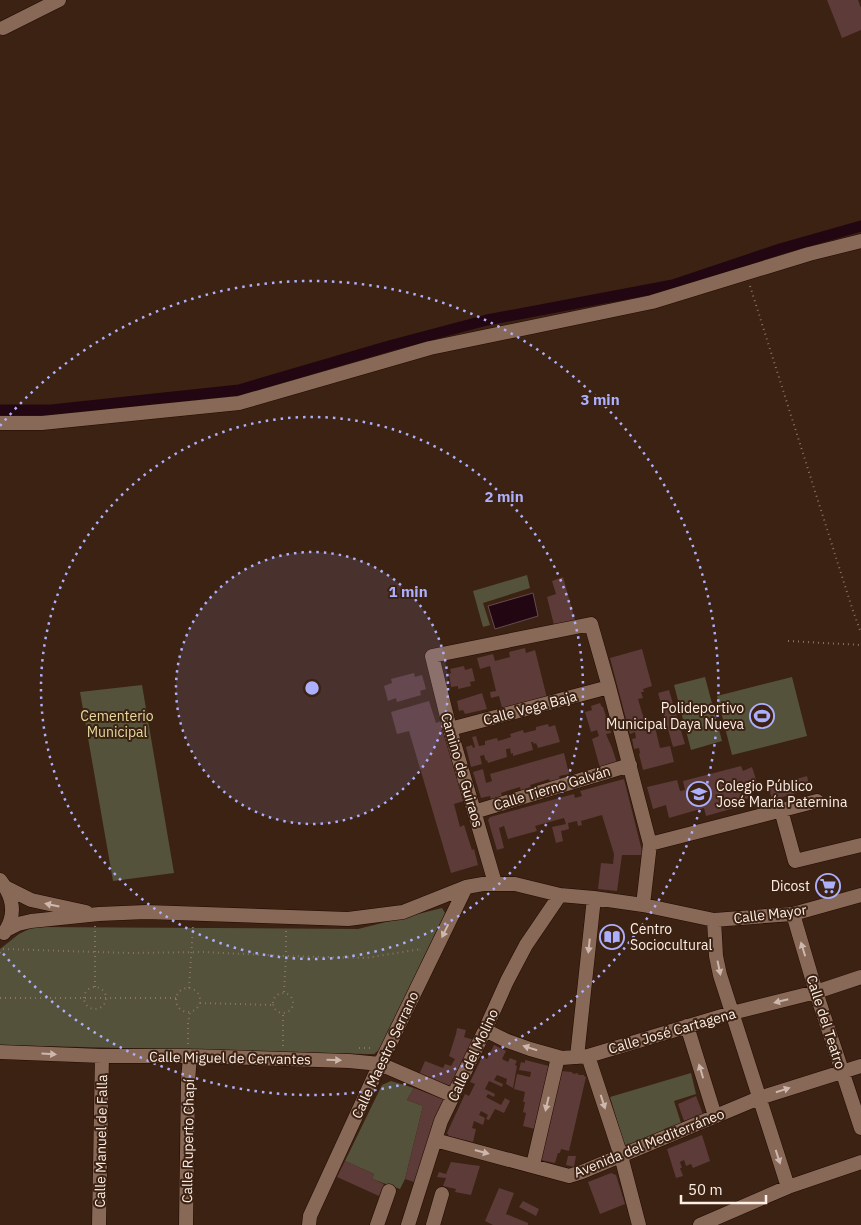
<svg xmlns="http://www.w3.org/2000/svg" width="861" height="1225" viewBox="0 0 861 1225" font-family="'IBM Plex Sans',sans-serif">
<rect width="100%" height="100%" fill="#3c2212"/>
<path fill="#55523b" d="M527,575L530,588L483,603L490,625L483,627L473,591Z
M705,677L722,741L691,750L674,685Z
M792,677L807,736L732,755L717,696Z
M142,685L174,873L113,881L80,692Z
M442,908L445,913L380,1049L374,1054H367L0,1045V949L19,934L33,927L358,929Z
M691,1073L696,1094L674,1101L681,1123L625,1147L610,1097Z
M391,1081L414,1088L407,1100L423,1106L405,1179L400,1189L372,1179L374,1174L345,1161L382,1085Z"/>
<path fill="#220712" stroke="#644c52" d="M533,593L538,616L495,629L488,606Z"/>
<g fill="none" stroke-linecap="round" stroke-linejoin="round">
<path stroke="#220712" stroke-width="11" d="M0,410H51L239,390L389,346L487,320L673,285L780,249L861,226"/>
</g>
<path fill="#5d3b39" d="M827,0H858L861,8V30L842,38Z
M563,577L575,620L554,625L547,597L556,594L552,581Z
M525,648L526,653L535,650L547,698L503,712L499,696L491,698L490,692L496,691L490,666L480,669L477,658L493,654L495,661L510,657L509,652Z
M642,649L652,686L643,689L644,692H641L643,698L638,699L643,716L647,729L655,727L660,748L670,746L674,762L643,770L639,754L640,753L639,748L634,749L632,739L636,738L635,732L630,734L610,658Z
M464,666L465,670L472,668L475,681L470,682L471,686L458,689V686L451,687L449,674L451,673L450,669Z
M414,673L415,677L422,675L426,689L420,691L421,695L397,702L396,698L388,701L384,686L392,683L391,679Z
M669,690L685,744L673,747L658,693Z
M482,693L487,709L465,714L463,710L459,711L457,701Z
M429,701L436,723L441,721L464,801L454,804L460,827L464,825L472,850L474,849L478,865L451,873L409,731L397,734L391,712Z
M600,703L602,707H603L611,733L606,734L612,748L617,763L600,768L592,739L599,736L597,730L591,732L585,712L592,710L591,706Z
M548,724L549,727L555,725L560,742L538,748L536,743L534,744L533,742H531L533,750L513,756V753L511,754L510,748L508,749H506L507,757L488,763L487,760L486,761L484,755L480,756L482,764L471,767L466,747L472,745L473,748L475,747L472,737L476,736L479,746L485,745V741L497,738L498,741L505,739L511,737L510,734L523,730L524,733L536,730V727Z
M564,753L569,774L559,776L560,779L550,782L549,779L530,785L531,788L521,791L520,787L510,790L501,793L502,796L491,799L490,796L481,798L473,772L483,769L486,783L492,781L490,774Z
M741,766L743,771L752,767L759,789L749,792L751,797L737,802L738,807L706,816L704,808L669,818L666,805L653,809L647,787L677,780L680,791L685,790L683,781Z
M807,776L810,789L772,800L769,787Z
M624,779L643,855H622L617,891L598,889L601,863L613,864L614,854L602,815L581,821L582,825L578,826L577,821L568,823L569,829L561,831L563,841L556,843L552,827L566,824L564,818L535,826L537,831L508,839L504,826L499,828L504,848L497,850L488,820L490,817L574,794L575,798L582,796L580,791Z
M457,1028L466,1030L464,1037L474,1040L451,1086L419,1075L425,1061L443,1068L445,1064L451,1066L455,1059L449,1056L456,1034Z
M494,1045L506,1051L502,1059L508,1062L510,1058L517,1061L515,1065L517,1066L513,1088L506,1084L507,1079L497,1075L494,1080L503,1084L502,1087L489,1081L485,1089L495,1094L494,1097L488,1094L486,1097L501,1105L505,1098L510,1101L504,1113L495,1109L489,1120L486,1119L488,1115L481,1111L479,1115L485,1118L483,1125L474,1121L472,1128L476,1129L473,1142L449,1136L447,1133L465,1094L469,1096L475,1084L470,1082L482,1057L487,1059Z
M525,1060L549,1066L535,1129L523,1126L526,1113L523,1112L525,1102H523L525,1092L514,1089L517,1074L530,1077L531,1072L519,1070L521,1062L525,1063Z
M561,1071L572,1072V1073L575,1074L576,1073L579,1074L578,1075H584V1076L586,1077L569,1151L561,1149L560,1153H558L555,1163L541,1160Z
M414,1088L445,1100L414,1182L405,1179L423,1106L407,1100Z
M696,1096L703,1114L684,1121L678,1104Z
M702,1135L710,1161L693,1168L691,1164L686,1166L684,1160L680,1162L682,1168H680L683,1176L676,1178L667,1149Z
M568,1156H576L574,1167L566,1165Z
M345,1161L374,1174L372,1179L384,1184L379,1196L337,1177Z
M451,1162L480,1166L471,1195L455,1192L456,1189L443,1186L446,1178L437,1177L439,1172L446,1174Z
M611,1173L616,1175L625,1204L600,1214L588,1182Z
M499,1188L514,1193L506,1214L528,1223V1225H493L485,1221Z
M523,1201L539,1209L536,1216L519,1207Z"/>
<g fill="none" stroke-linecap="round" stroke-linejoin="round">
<defs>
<path id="minor" d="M3,28L59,0
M0,423H42L239,403L430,348L652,302L809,254L861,241
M450,729L609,687
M781,810L795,861L861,845
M474,812L630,765
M650,844L817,801
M0,880C13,896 17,915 4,933
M495,883L450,729L432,656L591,624L609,687L650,844L643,905
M7,888L31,900L86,912
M793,914L816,992L861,1128
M714,920L716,956L720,975L788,1187
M6,930L18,924L31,921L99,914L146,912L348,919L403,912L466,887L483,884H515L560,895L594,898L643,905L714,920L793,914L861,895
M687,1026L715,1116
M485,1030L505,1040L530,1049L562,1058L588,1056L732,1013L816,992L861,977
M0,1052L102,1056H190L349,1061L380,1064L454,1096
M588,1056L621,1156L639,1225
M577,1057L594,898
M435,1140L569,1176L582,1172L759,1098L861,1066
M533,1165L558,1057
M99,1225L102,1056
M186,1225L188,1081L190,1056
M309,1225L310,1216L380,1064L466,887
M377,1225L389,1191
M408,1225L441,1121L485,1030L507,981L526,945L560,895
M433,1225L442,1194
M700,1225L788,1187L861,1162"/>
</defs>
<use href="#minor" stroke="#220a00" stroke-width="15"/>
<path stroke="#897467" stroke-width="2" stroke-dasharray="1 4" stroke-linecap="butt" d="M750,286L852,608L861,633
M788,641L861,645
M0,953L3,949L129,953L205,952L286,956L366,958L421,949L420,950
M84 998a11 11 0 1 1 22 0a11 11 0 1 1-22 0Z
M95,987V926
M189,988L193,927
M176 1000a12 12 0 1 1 24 0a12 12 0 1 1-24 0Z
M284,992L286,956V930
M273 1003a10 10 0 1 1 20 0a10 10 0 1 1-20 0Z
M0,998H176
M200,1003L273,1005
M188,1044V1023L190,1012
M283,1046V1013
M359,1048H374"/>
<use href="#minor" stroke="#886857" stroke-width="14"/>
</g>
<defs><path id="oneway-solid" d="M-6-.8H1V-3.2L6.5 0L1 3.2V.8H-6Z" transform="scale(1.25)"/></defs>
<g fill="#ceb8ad">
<use href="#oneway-solid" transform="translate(52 905) rotate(-168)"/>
<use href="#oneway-solid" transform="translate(445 931) rotate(116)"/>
<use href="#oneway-solid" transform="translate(589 946) rotate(96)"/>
<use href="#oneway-solid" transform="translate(803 949) rotate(-107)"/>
<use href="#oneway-solid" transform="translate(719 968) rotate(78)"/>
<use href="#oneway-solid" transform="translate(781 1001) rotate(166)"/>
<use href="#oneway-solid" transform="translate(530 1048) rotate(-162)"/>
<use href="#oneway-solid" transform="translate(49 1054) rotate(3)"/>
<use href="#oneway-solid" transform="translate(334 1060) rotate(2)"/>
<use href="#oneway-solid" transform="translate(701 1071) rotate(-107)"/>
<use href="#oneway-solid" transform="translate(783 1090) rotate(-18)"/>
<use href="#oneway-solid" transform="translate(603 1102) rotate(72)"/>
<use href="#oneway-solid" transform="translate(547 1104) rotate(103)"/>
<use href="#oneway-solid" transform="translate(482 1152) rotate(15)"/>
<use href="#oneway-solid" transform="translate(778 1157) rotate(72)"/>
</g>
<circle cx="312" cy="688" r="136" fill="#acaffb" fill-opacity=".12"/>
<g fill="none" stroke="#acaffb" stroke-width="2.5" stroke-dasharray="2.5 5">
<circle cx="312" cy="688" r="136"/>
<circle cx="312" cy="688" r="271"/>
<path d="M0 426A407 407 0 1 1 0 950"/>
</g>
<defs>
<symbol id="stadium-ring" viewBox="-11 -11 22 22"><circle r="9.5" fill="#3c2212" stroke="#acaffb" stroke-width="1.5"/><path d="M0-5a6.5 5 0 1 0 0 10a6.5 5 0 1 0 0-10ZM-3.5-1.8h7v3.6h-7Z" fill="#acaffb"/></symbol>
<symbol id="school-ring" viewBox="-11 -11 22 22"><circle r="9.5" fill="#3c2212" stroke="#acaffb" stroke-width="1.5"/><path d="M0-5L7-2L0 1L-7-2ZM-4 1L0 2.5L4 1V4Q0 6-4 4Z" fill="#acaffb"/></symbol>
<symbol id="supermarket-ring" viewBox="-11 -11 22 22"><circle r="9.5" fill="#3c2212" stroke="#acaffb" stroke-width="1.5"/><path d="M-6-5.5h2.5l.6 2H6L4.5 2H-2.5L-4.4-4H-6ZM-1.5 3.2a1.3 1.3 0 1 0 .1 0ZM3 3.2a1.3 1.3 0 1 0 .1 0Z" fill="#acaffb"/></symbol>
<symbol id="library-ring" viewBox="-11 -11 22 22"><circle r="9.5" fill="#3c2212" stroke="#acaffb" stroke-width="1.5"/><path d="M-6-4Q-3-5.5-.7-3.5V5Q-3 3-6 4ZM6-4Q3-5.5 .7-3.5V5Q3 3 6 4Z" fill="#acaffb"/></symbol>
</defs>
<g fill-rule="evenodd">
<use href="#stadium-ring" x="748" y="702" width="28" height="28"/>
<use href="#school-ring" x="685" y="780" width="28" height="28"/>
<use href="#supermarket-ring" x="814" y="872" width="28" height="28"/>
<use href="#library-ring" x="598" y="923" width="28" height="28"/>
</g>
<g text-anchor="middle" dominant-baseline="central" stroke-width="4" stroke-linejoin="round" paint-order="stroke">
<g font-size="14" fill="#fdeee6" stroke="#3c2212">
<text transform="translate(530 708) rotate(-15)">Calle Vega Baja</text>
<text transform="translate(462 770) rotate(74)">Camino de Guiraos</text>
<text transform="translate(552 788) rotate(-17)">Calle Tierno Galván</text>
<text transform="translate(770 914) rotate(-7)">Calle Mayor</text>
<text transform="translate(826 1022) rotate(72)">Calle del Teatro</text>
<text transform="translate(672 1031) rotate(-16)">Calle José Cartagena</text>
<text transform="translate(385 1055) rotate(-65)">Calle Maestro Serrano</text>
<text transform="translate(473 1055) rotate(-65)">Calle del Molino</text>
<text transform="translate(230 1058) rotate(1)">Calle Miguel de Cervantes</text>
<text transform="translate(101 1141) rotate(-89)">Calle Manuel de Falla</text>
<text transform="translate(188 1141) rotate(-89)">Calle Ruperto Chapí</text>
<text transform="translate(649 1143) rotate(-22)">Avenida del Mediterráneo</text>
</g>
<g font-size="14" fill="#fdeee6" stroke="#3c2212" text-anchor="end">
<text x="744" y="708">Polideportivo<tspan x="744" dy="16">Municipal Daya Nueva</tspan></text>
<text x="716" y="786" text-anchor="start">Colegio Público<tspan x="716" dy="16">José María Paternina</tspan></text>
<text x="810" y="886">Dicost</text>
<text x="630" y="929" text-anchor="start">Centro<tspan x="630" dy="16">Sociocultural</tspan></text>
</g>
<g font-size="14" fill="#e5dca0" stroke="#3c2212">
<text x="117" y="716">Cementerio<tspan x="117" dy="16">Municipal</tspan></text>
</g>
</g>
<circle cx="312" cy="688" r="8" fill="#acaffb" stroke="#3c2212" stroke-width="2.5"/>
<g font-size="15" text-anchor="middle" font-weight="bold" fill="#acaffb" stroke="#3c2212" stroke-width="4" stroke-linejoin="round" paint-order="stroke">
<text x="600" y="405">3 min</text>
<text x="504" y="502">2 min</text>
<text x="408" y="597">1 min</text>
</g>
<path d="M681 1195v8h85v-8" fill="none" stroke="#fdeee6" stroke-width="2.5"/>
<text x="688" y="1195" font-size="15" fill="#fdeee6" stroke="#3c2212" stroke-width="4" paint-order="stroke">50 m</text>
</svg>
